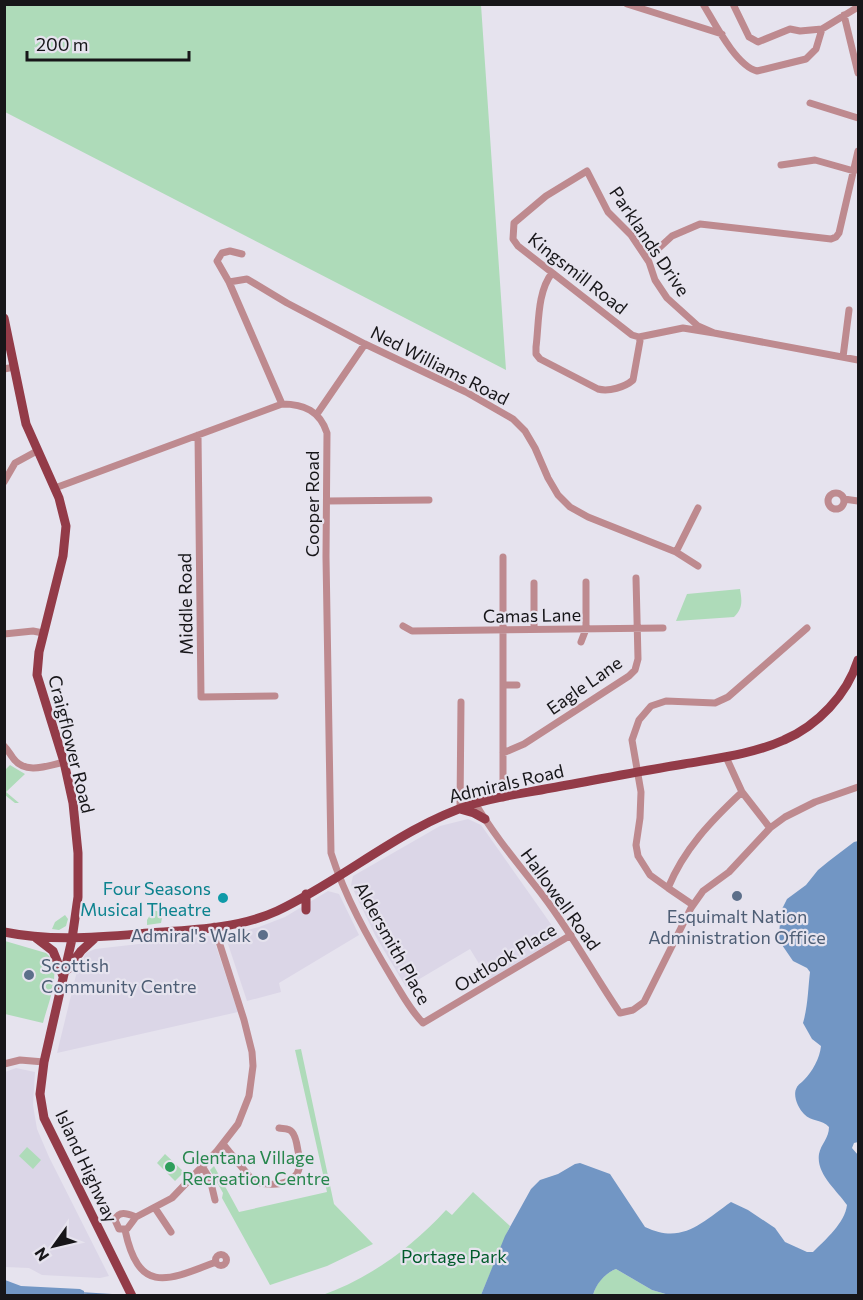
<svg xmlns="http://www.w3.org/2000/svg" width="863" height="1300" viewBox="0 0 863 1300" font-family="Commissioner,sans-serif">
<rect width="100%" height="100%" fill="#e6e3ee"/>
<path fill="#dbd6e7" d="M468,819L481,825L560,937L489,980L470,949L406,987L376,937L351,885L353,876L440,826Z
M328,891L339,894L359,935L279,983L281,992L247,1001L227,941L229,935L259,927L285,917Z
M209,936L214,940L238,1012L57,1053L78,967L86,953L95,949Z
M16,1068L35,1072L33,1105L37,1129L49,1157L109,1276L100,1278L42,1275L29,1268L5,1267V1072Z"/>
<path fill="#aedbb9" d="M4,5H481L506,370L5,112Z
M740,589C742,601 743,608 734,617L676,621L687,594Z
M10,765L25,774L6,792L19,803H15L5,795V770Z
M153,910L160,912L162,918L161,923L147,925V920Z
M65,915L68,919L66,926L59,930L52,929L55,922Z
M5,941L46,953C64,968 48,1003 43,1023L5,1014Z
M301,1049L334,1204L373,1244L327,1266L270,1285L222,1198L223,1193L210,1170L214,1166L239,1212L327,1192L295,1050Z
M27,1147L41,1160L33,1169L19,1156Z
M165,1154L184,1172L175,1181L157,1163Z
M473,1192L510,1226L481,1295L320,1296C369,1279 411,1248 446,1210L452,1215Z
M616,1269L652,1290L669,1295L593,1296C595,1284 605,1273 616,1269Z"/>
<path fill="#7296c4" d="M858,841V1142L854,1143L852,1148L858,1155V1295H669L652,1290L616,1269C605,1273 596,1284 593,1295H481L505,1236L531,1189L540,1180L558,1174L575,1164L580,1163L610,1174L645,1227C683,1245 702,1222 731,1202L748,1210L775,1228L785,1242L807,1252H813C825,1240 845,1223 847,1205C837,1190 816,1174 819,1154C821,1144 829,1138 829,1127C822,1119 811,1122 804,1114C798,1108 792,1095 797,1087C797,1086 803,1081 804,1080C812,1072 820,1058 821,1046L812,1039L803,1023C808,1006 808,989 810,972L807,968L793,961L780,942L779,935L781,911L787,899L806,885L818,870L829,861L854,842Z
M5,1280L21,1286L80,1289L84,1291V1295H5Z"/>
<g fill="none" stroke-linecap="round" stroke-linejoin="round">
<path stroke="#7296c4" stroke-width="1.5" d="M84,1293L116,1295"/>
<path stroke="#be8a8f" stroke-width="7" d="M627,4L722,34
M703,4C714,22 736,66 757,71L806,59L816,49L822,29
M733,4L749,37L758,42L790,29L800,31L822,29L858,7
M844,15L858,73
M810,103L858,118
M781,165L815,160L854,171
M242,254L230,251L222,253L217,261L229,282L282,404
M647,259L672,236L700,224L831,239L836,237L839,233L858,151
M552,273C537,292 539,324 536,347V354L540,359L598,389C609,392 625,387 633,380L640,341L639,337
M229,282L247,279L287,303L365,344L466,392L513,419L525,431L535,448L548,478L558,495L570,507L588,517L676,552L698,566
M714,333L683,328L639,337L632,335L518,246L513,239L514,223L546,196L587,171L608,212L631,235L649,262L655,280L667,298L698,326L714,333L858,360
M843,357L849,310
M4,369L14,367
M317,414L365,344
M198,435L201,697L275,696
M4,482L15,463L37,451
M55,488L282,404C304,404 320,411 327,433L326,557L331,853C345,897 368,938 392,978C402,994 410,1010 423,1023L571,935
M828 501a8 8 0 1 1 16 0a8 8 0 1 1-16 0Z
M844,499L858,501
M327,501L429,500
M676,552L698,508
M403,626L412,631L663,628
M534,628V583
M4,634L33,631L43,633
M581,642L586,629V582
M504,685H517
M4,746C8,750 10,754 13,758C25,775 47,766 64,762
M503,753L524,744L629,676L635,670L638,659L636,578
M726,757L742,792L770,828
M503,798V557
M475,803C495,837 520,866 544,897C572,934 594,975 620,1013L633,1010L644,1002L691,908L703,891L729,872L770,828L785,817L815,802L858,787
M460,809L461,702
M668,888L650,875L638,856L636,845L640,818L641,792L632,740L639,720L651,706L666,701L715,703L728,697L807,628
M693,905L668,888C684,849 711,821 742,792
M4,1064L20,1060L44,1062
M223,1144L253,1181C277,1189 308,1183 298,1151C297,1145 296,1136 292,1132C289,1128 283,1129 279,1128
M202,1166L210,1179L215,1200
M155,1208L171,1232
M136,1217C128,1214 119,1210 115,1220L119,1229H127L136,1217L172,1198L217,1151L238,1124L249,1096L253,1066L252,1052L244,1020L214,926
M125,1230C139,1295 167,1281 216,1262
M215.5 1260a5.5 5.5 0 1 1 11 0a5.5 5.5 0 1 1-11 0Z"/>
<path stroke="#933b48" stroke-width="9" d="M4,318L26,424L59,498L66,526L63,556L39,652L37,675L64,762L73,803L78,853V897L72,939L44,1062L40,1094L44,1118L132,1296
M460,809L474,813L485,819
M306,894V910
M4,932C53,942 100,937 149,933C191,930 238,929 277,911C345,879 401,827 473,804C498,796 526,793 551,788C596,780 640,771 684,764C718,758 753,754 784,740C817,726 847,695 858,660
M36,938L53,951L63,976
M68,969L81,951L94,939"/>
</g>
<g fill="#5c6f8a" stroke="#e6e3ee" stroke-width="2">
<circle cx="737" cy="896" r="6"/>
<circle cx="263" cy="935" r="6"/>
<circle cx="29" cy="975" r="6"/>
</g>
<circle fill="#0f9aa8" stroke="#e6e3ee" stroke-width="2" cx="223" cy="898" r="6"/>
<circle fill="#2e9e5b" stroke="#e6e3ee" stroke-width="2" cx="170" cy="1167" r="6"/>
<g text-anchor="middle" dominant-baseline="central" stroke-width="4.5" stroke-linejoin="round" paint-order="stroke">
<g font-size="18" fill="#171619" stroke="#e6e3ee">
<text transform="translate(650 241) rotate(56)">Parklands Drive</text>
<text transform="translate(578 273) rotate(38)">Kingsmill Road</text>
<text transform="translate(440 365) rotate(27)">Ned Williams Road</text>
<text transform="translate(312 504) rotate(-90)">Cooper Road</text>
<text transform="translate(185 604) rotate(-91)">Middle Road</text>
<text transform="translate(532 615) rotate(-1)">Camas Lane</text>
<text transform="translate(584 685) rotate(-35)">Eagle Lane</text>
<text transform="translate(72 744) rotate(76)">Craigflower Road</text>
<text transform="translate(506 783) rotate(-13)">Admirals Road</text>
<text transform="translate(561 899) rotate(54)">Hallowell Road</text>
<text transform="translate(393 943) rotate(61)">Aldersmith Place</text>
<text transform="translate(505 957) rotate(-31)">Outlook Place</text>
<text transform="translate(87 1166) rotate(65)">Island Highway</text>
</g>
<g font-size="18" fill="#0d838f" stroke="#e6e3ee" text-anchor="end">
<text x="211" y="888">Four Seasons<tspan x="211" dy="21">Musical Theatre</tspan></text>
</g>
<g font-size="18" fill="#4e5e75" stroke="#e6e3ee">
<text x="737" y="916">Esquimalt Nation<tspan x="737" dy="21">Administration Office</tspan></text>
<text x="251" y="935" text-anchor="end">Admiral's Walk</text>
<text x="41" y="965" text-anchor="start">Scottish<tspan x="41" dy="21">Community Centre</tspan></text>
</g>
<g font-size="18" fill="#27864d" stroke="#e6e3ee" text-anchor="start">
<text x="182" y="1157">Glentana Village<tspan x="182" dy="21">Recreation Centre</tspan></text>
</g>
<g font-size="18" fill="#005b2b" stroke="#e6e3ee">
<text x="454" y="1256">Portage Park</text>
</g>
</g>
<rect width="863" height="1300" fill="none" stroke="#171619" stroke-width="12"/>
<g transform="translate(54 1246) rotate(236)" stroke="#e6e3ee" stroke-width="4.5" paint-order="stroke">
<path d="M0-4.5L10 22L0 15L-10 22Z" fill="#171619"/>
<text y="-9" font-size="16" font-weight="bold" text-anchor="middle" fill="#171619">N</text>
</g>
<path d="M27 51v9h162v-9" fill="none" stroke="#171619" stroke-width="3"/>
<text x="36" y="51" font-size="18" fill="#171619" stroke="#e6e3ee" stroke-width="4.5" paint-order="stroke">200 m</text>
</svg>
